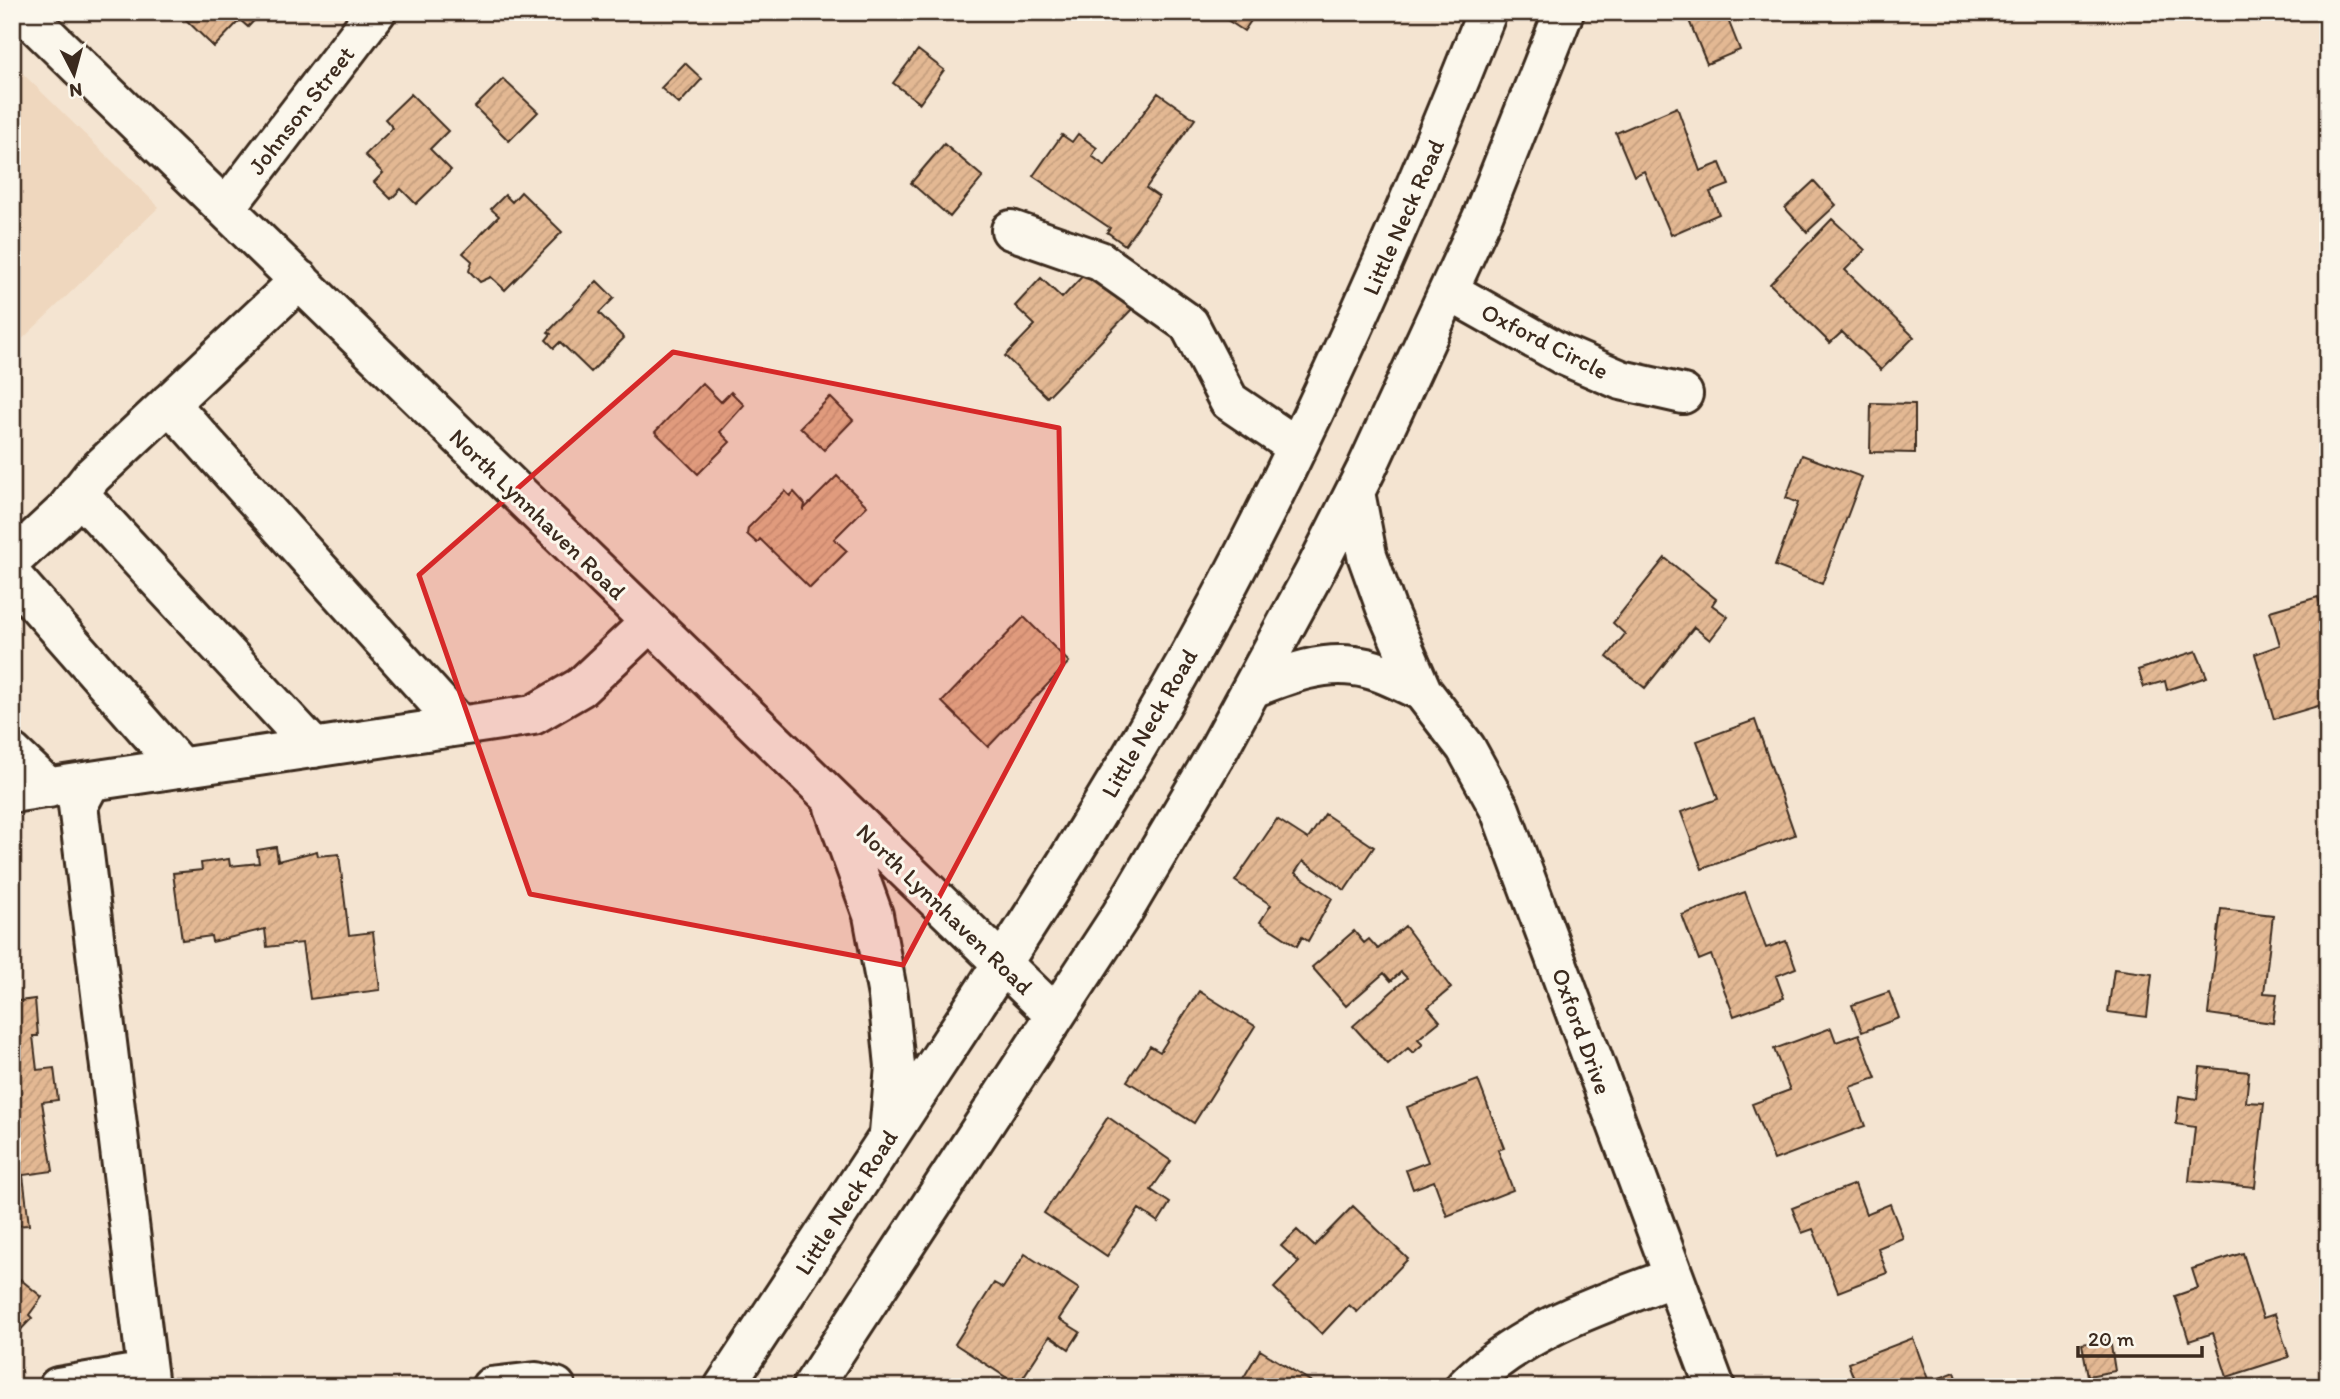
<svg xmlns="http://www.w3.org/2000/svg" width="2340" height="1399" viewBox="0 0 2340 1399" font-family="Itim,sans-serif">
<defs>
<pattern id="building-hatch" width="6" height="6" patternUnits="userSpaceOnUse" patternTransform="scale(1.75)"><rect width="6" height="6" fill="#e3b893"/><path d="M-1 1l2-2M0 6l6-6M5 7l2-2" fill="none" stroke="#c49e7e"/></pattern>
</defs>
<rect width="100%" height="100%" fill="#f4e4d1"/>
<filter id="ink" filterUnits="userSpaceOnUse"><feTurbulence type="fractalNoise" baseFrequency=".0143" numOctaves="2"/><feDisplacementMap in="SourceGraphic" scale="14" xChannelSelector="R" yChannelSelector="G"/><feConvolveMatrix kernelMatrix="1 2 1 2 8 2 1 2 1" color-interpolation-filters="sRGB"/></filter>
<g filter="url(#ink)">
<path fill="#efd7be" d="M12,63L159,207L12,349Z"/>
<path fill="url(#building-hatch)" stroke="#3b2a1e" stroke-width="2" d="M178,12H262L248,27L240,20L214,47Z
M1215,12H1257L1244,31Z
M1701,12H1725L1740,50L1707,64L1688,18Z
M918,50L944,70L920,103L893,83Z
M685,63L702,79L679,104L661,88Z
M503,79L538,112L509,141L475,107Z
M1158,93L1195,119L1146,188L1159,197L1125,245L1107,232L1110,228L1033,176L1062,135L1072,142L1078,134L1097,148L1092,156L1105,166Z
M411,94L448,131L430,149L451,170L416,204L401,189L391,199L374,182L383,173L365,155L393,128L385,119Z
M1677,107L1700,171L1720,163L1729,185L1710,192L1719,214L1671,235L1644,171L1634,176L1616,133Z
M944,144L983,177L950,217L911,183Z
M1814,181L1836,205L1807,232L1785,208Z
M521,192L562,232L505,290L491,277L480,282L469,271L472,261L463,253L499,216L491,209L505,195L512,202Z
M1832,219L1865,250L1845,270L1914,337L1881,370L1842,332L1830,343L1770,284Z
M1090,268L1133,308L1047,397L1005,356L1035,325L1015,306L1041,278L1062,298Z
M597,281L614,298L599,313L624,338L591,372L560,342L554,348L546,340L551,334L548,332Z
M702,383L721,402L731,392L744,405L720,432L730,442L698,474L655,432Z
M830,397L853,420L824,450L800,427Z
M1871,403L1915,404V453L1870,452Z
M1802,455L1862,477L1822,584L1775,566L1798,503L1786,498Z
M837,476L867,506L834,539L847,551L810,588L760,539L757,543L747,534L748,528L785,491L790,496L794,492L805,504L804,509Z
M1665,558L1716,599L1712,605L1728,617L1710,640L1694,627L1645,688L1607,657L1625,634L1613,623Z
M2318,597L2328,631V703L2274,719L2255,654L2280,645L2270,611Z
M1024,617L1069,662L988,747L942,702Z
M2196,651L2207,677L2167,690L2165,681L2144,687L2138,670Z
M1755,720L1795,835L1702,869L1681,812L1718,799L1697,741Z
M1325,814L1374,847L1345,890L1303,861L1295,873L1332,898L1308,941L1302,937L1297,946L1260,922L1271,905L1235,881L1277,819L1308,839Z
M276,847L278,861L317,851L318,856L339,854L349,935L373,932L380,990L310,999L302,943L267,947L265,929L212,942L211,936L182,940L173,873L202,870L201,863L229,859L230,866L259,863L257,850Z
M1745,892L1766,948L1786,941L1796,968L1776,976L1784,998L1734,1016L1711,955L1699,960L1682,915Z
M2221,909L2273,915L2264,993L2277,994L2273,1023L2208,1014Z
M1405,926L1451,988L1428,1007L1440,1021L1418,1039L1423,1044L1413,1053L1408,1048L1388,1065L1353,1026L1407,978L1401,972L1391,981L1384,973L1346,1006L1312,967L1354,931L1364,943L1369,939L1378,949Z
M2114,969L2152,974L2147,1017L2108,1012Z
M1199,991L1255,1026L1194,1123L1127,1081L1150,1046L1160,1052Z
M1889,992L1899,1018L1862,1032L1852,1005Z
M35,999L38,1036H33L37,1070L54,1068L58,1100L42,1102L53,1171L23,1175L29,1225L12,1226V1002Z
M1831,1028L1836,1042L1859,1034L1876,1078L1850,1087L1865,1126L1774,1160L1752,1104L1790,1090L1774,1049Z
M2200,1067L2249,1072L2246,1102L2264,1103L2255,1187L2189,1181L2195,1127L2176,1124L2179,1096L2197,1099Z
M1478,1080L1504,1148L1498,1150L1513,1190L1447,1216L1434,1181L1413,1189L1406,1170L1428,1162L1407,1107Z
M1108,1117L1171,1161L1151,1190L1170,1203L1158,1222L1139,1209L1107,1256L1044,1213Z
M1855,1184L1866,1214L1890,1204L1903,1238L1878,1248L1887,1273L1838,1292L1813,1229L1802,1233L1792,1208Z
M1353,1206L1408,1259L1357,1312L1349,1305L1322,1334L1274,1288L1299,1262L1281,1246L1297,1230L1314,1246Z
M2243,1253L2263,1318L2275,1314L2289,1357L2227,1377L2213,1333L2189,1341L2175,1296L2198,1288L2192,1269Z
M1025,1254L1079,1289L1059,1319L1080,1332L1069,1349L1050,1336L1018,1385L955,1344L994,1283L1003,1288Z
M20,1279L42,1297L29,1315L32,1318L12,1339V1290Z
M1913,1338L1929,1382L1955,1372L1960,1387H1857L1848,1363Z
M2110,1339L2115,1371L2088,1376L2082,1344Z
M1260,1350L1320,1387H1238Z"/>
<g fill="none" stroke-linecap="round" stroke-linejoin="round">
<defs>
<path id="minor" d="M23,12L1055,1015
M226,208L376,12
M1011,230L1100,261L1189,324L1229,401L1297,447
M1449,291L1563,355L1621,380L1683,394
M169,403L460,726
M1355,492L1367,555L1386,608L1422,691L1466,748L1500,810L1715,1387
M78,493L314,748
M12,560L64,512L92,476L300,280
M12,576L181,768
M1252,688C1284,676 1319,661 1354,666C1377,668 1401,682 1422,691
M12,753L49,788
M12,793L91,781
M834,807L873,915L888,996L895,1066L889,1133
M58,1387L147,1372
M149,1387L78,805L91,781L533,715L581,687L649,623
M491,1387L536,1382L556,1387
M724,1387C794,1281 863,1175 933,1069C1035,915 1135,759 1222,596C1322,407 1408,211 1487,12
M812,1387L1121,915L1215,756L1314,573L1366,470L1482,218L1564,12
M1465,1387C1521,1330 1601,1304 1674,1277"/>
</defs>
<use href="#minor" stroke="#3b2a1e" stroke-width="44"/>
<use href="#minor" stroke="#fbf7ec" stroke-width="38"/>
</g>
</g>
<path fill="#d62828" fill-opacity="0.2" stroke="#d62828" stroke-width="5" stroke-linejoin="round" d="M673,352L1059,428L1063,664L903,965L530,894L419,575Z"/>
<g text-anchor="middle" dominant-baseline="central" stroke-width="6" stroke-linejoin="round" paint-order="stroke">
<g font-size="24" fill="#3b2a1e" stroke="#fbf7ec">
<text transform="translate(301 110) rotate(-52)">Johnson Street</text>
<text transform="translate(1403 217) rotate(-66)">Little Neck Road</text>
<text transform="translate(1545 341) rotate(27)">Oxford Circle</text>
<text transform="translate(538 514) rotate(44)">North Lynnhaven Road</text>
<text transform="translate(1149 723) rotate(-60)">Little Neck Road</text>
<text transform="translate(945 909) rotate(44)">North Lynnhaven Road</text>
<text transform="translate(1582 1031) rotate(70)">Oxford Drive</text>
<text transform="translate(846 1202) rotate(-57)">Little Neck Road</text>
</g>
</g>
<rect width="2340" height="1399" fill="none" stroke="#fbf7ec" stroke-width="42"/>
<rect x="21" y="21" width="2298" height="1357" fill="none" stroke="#3b2a1e" stroke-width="2.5" filter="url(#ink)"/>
<g transform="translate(74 74) rotate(174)" stroke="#fbf7ec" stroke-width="5" paint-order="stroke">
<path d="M0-5L12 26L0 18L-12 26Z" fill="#3b2a1e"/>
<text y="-10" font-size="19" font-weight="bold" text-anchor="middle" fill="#3b2a1e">N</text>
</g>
<path d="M2078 1346v10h124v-10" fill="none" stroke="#3b2a1e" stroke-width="3.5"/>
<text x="2088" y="1346" font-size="21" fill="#3b2a1e" stroke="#fbf7ec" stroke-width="5" paint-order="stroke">20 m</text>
</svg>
